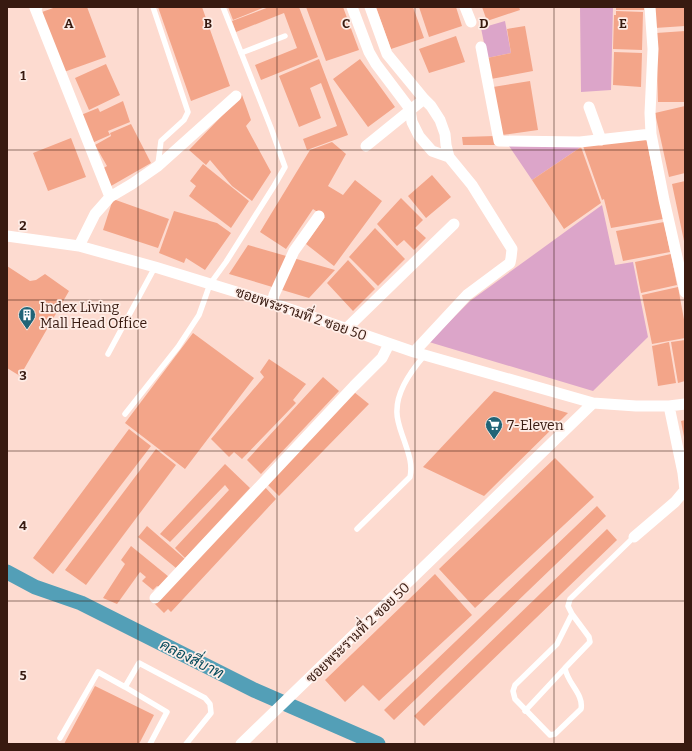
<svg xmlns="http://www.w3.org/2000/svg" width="692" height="751" viewBox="0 0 692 751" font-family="Bitter,Sarabun,serif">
<rect width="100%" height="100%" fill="#fddbd0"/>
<path fill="#dca5c9" d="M580,7H613L611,90L581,92Z
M505,21L511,53L487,58L481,28Z
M509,146L581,147L532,180Z
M602,205L615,265L633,262L648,337L593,391L429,342L470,301Z"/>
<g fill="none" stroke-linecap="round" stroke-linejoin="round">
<path stroke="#539fb7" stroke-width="15" d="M7,572L35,587L81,603L254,690L378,744"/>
</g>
<path fill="#f3a589" d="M56,7H87L106,57L64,72L42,12Z
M158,7H202L230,86L191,101Z
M228,7H265L233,20Z
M269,7H299L318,57L261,80L255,65L297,48L284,13L236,32L232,21Z
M306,7H343L359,50L326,61Z
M376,7H413L424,38L391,49Z
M419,7H456L462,26L429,37Z
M482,7H519L520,10L487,21Z
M616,7H644V10H616Z
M654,7H684L685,26L655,28Z
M616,11L643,12L642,50L613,49L614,15H616Z
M525,26L533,71L491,79L487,58L511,53L507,29Z
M685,31V102H658L656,33Z
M456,36L465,62L429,73L419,49Z
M614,52L642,53L641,87L613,85Z
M319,59L348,135L307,150L303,139L337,126L321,83L310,88L321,118L299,127L279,76Z
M360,59L395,107L368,127L333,79Z
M106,64L120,95L89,110L75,78Z
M530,81L538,130L502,135L493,87Z
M242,95L251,120L246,126L271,172L252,201L232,186L210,160L206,165L189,150Z
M123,101L130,122L108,131L110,135L92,143L81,115L98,108L100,112Z
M685,106V173L669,177L655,113Z
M131,124L151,163L111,186L102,169L107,166L95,145L111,136L110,133Z
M495,136L497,145H463L462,137Z
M71,138L86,177L48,191L33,153Z
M646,138L663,219L611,228L604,199L602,200L583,146Z
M332,142L346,154L328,186L343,195L355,180L382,201L334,266L306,244L325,217L313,209L286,249L260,232L310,150Z
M581,147L601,203L564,229L532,180Z
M203,164L249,201L231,228L189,196L196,186L190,181Z
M432,175L451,197L426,218L408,196Z
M685,181V241H684L672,184Z
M401,198L423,220L415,228L426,238L414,250L404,240L397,246L377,224Z
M113,199L169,219L158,248L103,230Z
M174,211L217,223L231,233L205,270L186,258L184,263L159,253Z
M664,222L670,252L623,261L616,231Z
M375,228L405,259L378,286L349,257Z
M248,245L335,270L309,298L229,274Z
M671,254L677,285L641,293L635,262Z
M348,260L375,289L353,311L327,283Z
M7,266L30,281L36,280L45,274L69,291L20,376L7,368Z
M678,287L685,325V338L652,344L642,295Z
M193,333L254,378L185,469L125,423Z
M685,340V381L678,383L671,342Z
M669,342L676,383L658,386L652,346Z
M269,359L306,384L293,400L296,403L242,459L234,452L229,457L211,439L264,377L260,372Z
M323,377L339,391L261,474L247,460Z
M494,391L568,413L484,496L423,467Z
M354,392L369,404L279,496L266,483Z
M685,420V437H684L681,421Z
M129,429L151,446L53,574L33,558Z
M156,449L176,465L86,585L65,570Z
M555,458L594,497L475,608L439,569Z
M225,464L250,488L185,558L175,548L229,490L225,485L170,542L160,534Z
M264,486L276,499L171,612L168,609L164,613L154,603Z
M597,506L606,516L394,720L384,710Z
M147,526L185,559L176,568L138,537Z
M607,529L617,540L424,726L414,716Z
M131,546L169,577L159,587L157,586L153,590L142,581L146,577L140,572L117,604L103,598L125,564L121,560Z
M435,574L472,615L379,701L363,685L345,702L325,680Z
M95,686L154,715L139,744H64Z"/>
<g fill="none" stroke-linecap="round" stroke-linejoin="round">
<path stroke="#fff" stroke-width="5.5" d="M153,7L188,112L184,120L161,141L158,164
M241,53L285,36
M108,354L155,267
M125,414L178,347L199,315L210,284L226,262L274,186L285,167L271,128L223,7
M357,529L410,477C413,464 408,452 404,440C401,431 396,420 397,410C397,390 411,371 424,356
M572,614L589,637L590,642L565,668C567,683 584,694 581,709L555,734L550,735L515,699L513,691L515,685L557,644L572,614L568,606L570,599L634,537
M125,687L167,712L150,744
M525,711L565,668
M60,738L98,672L125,687L139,663L205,698L210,704L211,713L186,744"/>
<path stroke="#fff" stroke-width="11" d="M37,7L35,8L110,197
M352,7L369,52L376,64L410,109L412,122L419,136L432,151L449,157L472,185L512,249L511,258L510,263L467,295L414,352
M370,7L387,54L424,99L431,106L440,120L445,134L446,145L449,157
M465,7L471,22
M650,7L653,49L650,113L651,134L664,200L685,292
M481,47L499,141L580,142L651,134
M589,107L601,140
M366,146L424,99
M7,236L79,246L155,267L272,303L414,352L593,403L636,406H669L685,404
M79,246L95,214L110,197L132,184L158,166L236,96
M272,303L274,295L294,251L319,216
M347,328L454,224
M634,537L675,502L685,490L683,473L669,406
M155,598L354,386L382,358L389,344
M241,744L593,403"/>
</g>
<path fill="none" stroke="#381a10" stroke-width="1" stroke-opacity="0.55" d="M138,7V744M277,7V744M415,7V744M554,7V744M7,150H685M7,300H685M7,451H685M7,601H685"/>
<defs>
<symbol id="building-pin" viewBox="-11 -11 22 30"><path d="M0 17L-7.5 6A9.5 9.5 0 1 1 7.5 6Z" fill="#216477" stroke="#feede7"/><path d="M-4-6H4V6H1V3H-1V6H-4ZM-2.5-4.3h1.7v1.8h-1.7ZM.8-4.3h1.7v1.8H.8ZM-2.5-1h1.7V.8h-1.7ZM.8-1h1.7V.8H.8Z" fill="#fff"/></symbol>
<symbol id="supermarket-pin" viewBox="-11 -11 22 30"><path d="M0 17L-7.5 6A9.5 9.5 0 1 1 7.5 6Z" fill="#216477" stroke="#feede7"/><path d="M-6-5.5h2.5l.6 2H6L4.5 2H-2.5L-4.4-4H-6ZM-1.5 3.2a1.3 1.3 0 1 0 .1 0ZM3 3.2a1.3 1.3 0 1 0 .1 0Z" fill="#fff"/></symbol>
</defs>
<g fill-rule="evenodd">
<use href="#building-pin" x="17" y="305" width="20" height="27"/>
<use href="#supermarket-pin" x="484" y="415" width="20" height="27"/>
</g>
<g text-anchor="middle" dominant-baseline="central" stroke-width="3.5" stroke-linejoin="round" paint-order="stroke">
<g font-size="14" fill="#381a10" stroke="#feede7" text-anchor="start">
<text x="40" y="307">Index Living<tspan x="40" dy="16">Mall Head Office</tspan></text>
<text x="507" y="425">7-Eleven</text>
</g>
<g font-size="14" fill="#381a10" stroke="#feede7">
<text transform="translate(301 314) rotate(19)">ซอยพระรามที่ 2 ซอย 50</text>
<text transform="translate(358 633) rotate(-44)">ซอยพระรามที่ 2 ซอย 50</text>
</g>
<g font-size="15" font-style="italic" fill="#074c5d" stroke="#feede7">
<text transform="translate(192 659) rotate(27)">คลองสี่บาท</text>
</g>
</g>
<g font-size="13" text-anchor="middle" font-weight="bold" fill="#381a10" stroke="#feede7" stroke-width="3.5" stroke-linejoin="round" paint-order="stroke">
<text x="69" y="28">A</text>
<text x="208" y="28">B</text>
<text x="346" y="28">C</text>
<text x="484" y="28">D</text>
<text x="623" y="28">E</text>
<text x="23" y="80">1</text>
<text x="23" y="230">2</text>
<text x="23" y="380">3</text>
<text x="23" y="530">4</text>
<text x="23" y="680">5</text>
</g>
<rect width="692" height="751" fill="none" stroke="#381a10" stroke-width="16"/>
</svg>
